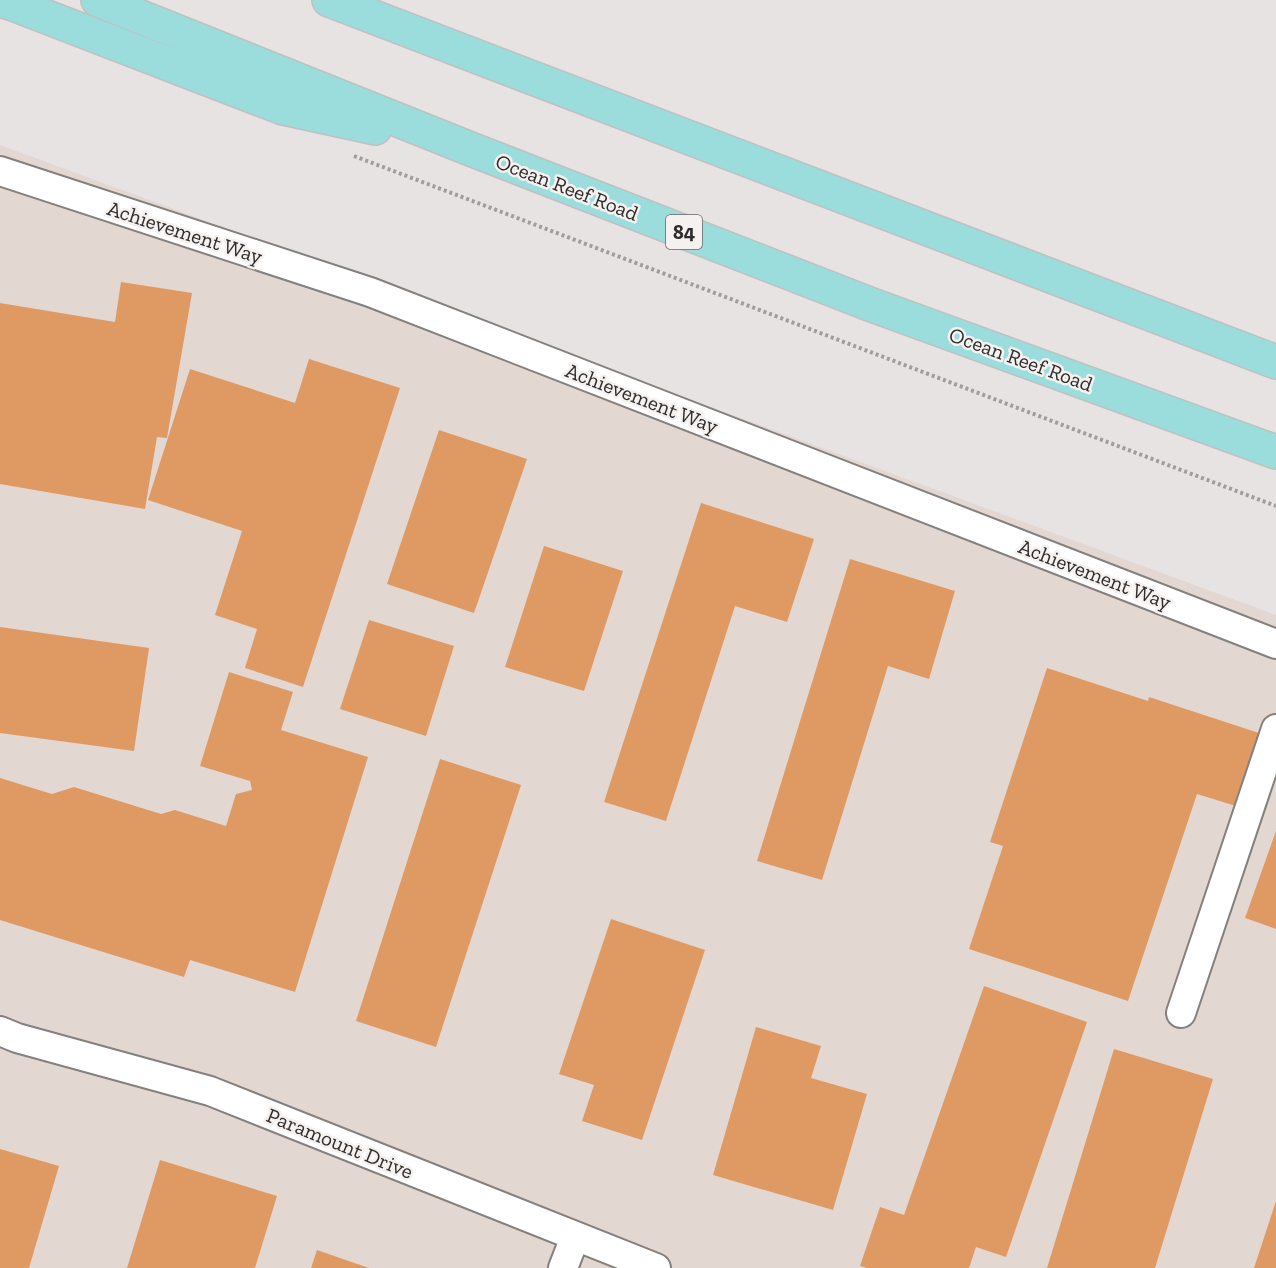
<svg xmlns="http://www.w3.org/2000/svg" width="1276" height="1268" viewBox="0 0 1276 1268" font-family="'Zilla Slab',serif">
<rect width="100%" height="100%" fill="#e7e3e2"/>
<path fill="#e3d7d2" d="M0,145L1276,615V1268H0Z"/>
<path fill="#df9a64" d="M121,282L192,293L167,438L157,437L145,509L0,484V303L115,322Z
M309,359L400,388L303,687L245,668L257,629L215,615L242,531L148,500L190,369L295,403Z
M439,430L527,459L474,613L387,584Z
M701,503L814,539L787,622L735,606L666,821L604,802Z
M544,546L623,571L584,691L505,667Z
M850,559L955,591L929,679L888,666L822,880L757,861Z
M369,620L454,646L426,736L340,709Z
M0,627L149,648L134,751L0,733Z
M1047,668L1148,701L1149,697L1262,734L1239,807L1197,794L1128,1001L969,949L1003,846L990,842Z
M229,672L293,692L281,730L368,757L295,992L190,960L184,977L0,920V778L52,794L74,787L161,814L175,810L226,826L236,794L252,790L250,781L200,766Z
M440,759L521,785L436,1047L356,1021Z
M1276,831V929L1245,918Z
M611,919L705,950L642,1140L582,1121L594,1085L559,1074Z
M984,986L1087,1022L1006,1257L976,1247L969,1268H867L860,1266L880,1207L904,1215Z
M756,1027L821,1046L811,1078L867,1094L833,1210L713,1175Z
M1114,1049L1213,1079L1155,1268H1047Z
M0,1149L59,1166L29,1268H0Z
M160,1160L277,1196L255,1268H127Z
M1276,1201V1268H1254Z
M317,1250L369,1268H311Z"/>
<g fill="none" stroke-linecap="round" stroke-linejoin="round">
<defs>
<path id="minor" d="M0,171L370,292L1276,644
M1181,1013L1276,729
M0,1031L17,1038L210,1091L656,1268
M563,1268L575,1237"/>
<path id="major" d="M0,0L13,4L283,108L375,128
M98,0L473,150L872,305L1276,452
M329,0L1276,362"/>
</defs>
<use href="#minor" stroke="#84807e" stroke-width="32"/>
<use href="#major" stroke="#c0c0c0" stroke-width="36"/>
<path stroke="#a09d9c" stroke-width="4" stroke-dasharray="3 3" stroke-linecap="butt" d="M354,156L1276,506"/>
<use href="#minor" stroke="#fff" stroke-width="28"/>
<use href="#major" stroke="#9bdcdc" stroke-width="33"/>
</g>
<g text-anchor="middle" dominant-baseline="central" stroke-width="5" stroke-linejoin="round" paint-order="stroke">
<rect fill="#f5f1ef" stroke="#6a6766" stroke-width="1.5" x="666" y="215" width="36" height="34" rx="4.5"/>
<g font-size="20" font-weight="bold" fill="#2e2c2c">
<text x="684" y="232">84</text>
</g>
<g font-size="21" fill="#2e2c2c" stroke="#f5f1ef">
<text transform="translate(567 187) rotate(21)">Ocean Reef Road</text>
<text transform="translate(185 232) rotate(18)">Achievement Way</text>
<text transform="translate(1021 359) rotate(20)">Ocean Reef Road</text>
<text transform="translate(642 398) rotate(21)">Achievement Way</text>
<text transform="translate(1095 574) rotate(21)">Achievement Way</text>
<text transform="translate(340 1143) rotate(22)">Paramount Drive</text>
</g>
</g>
</svg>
